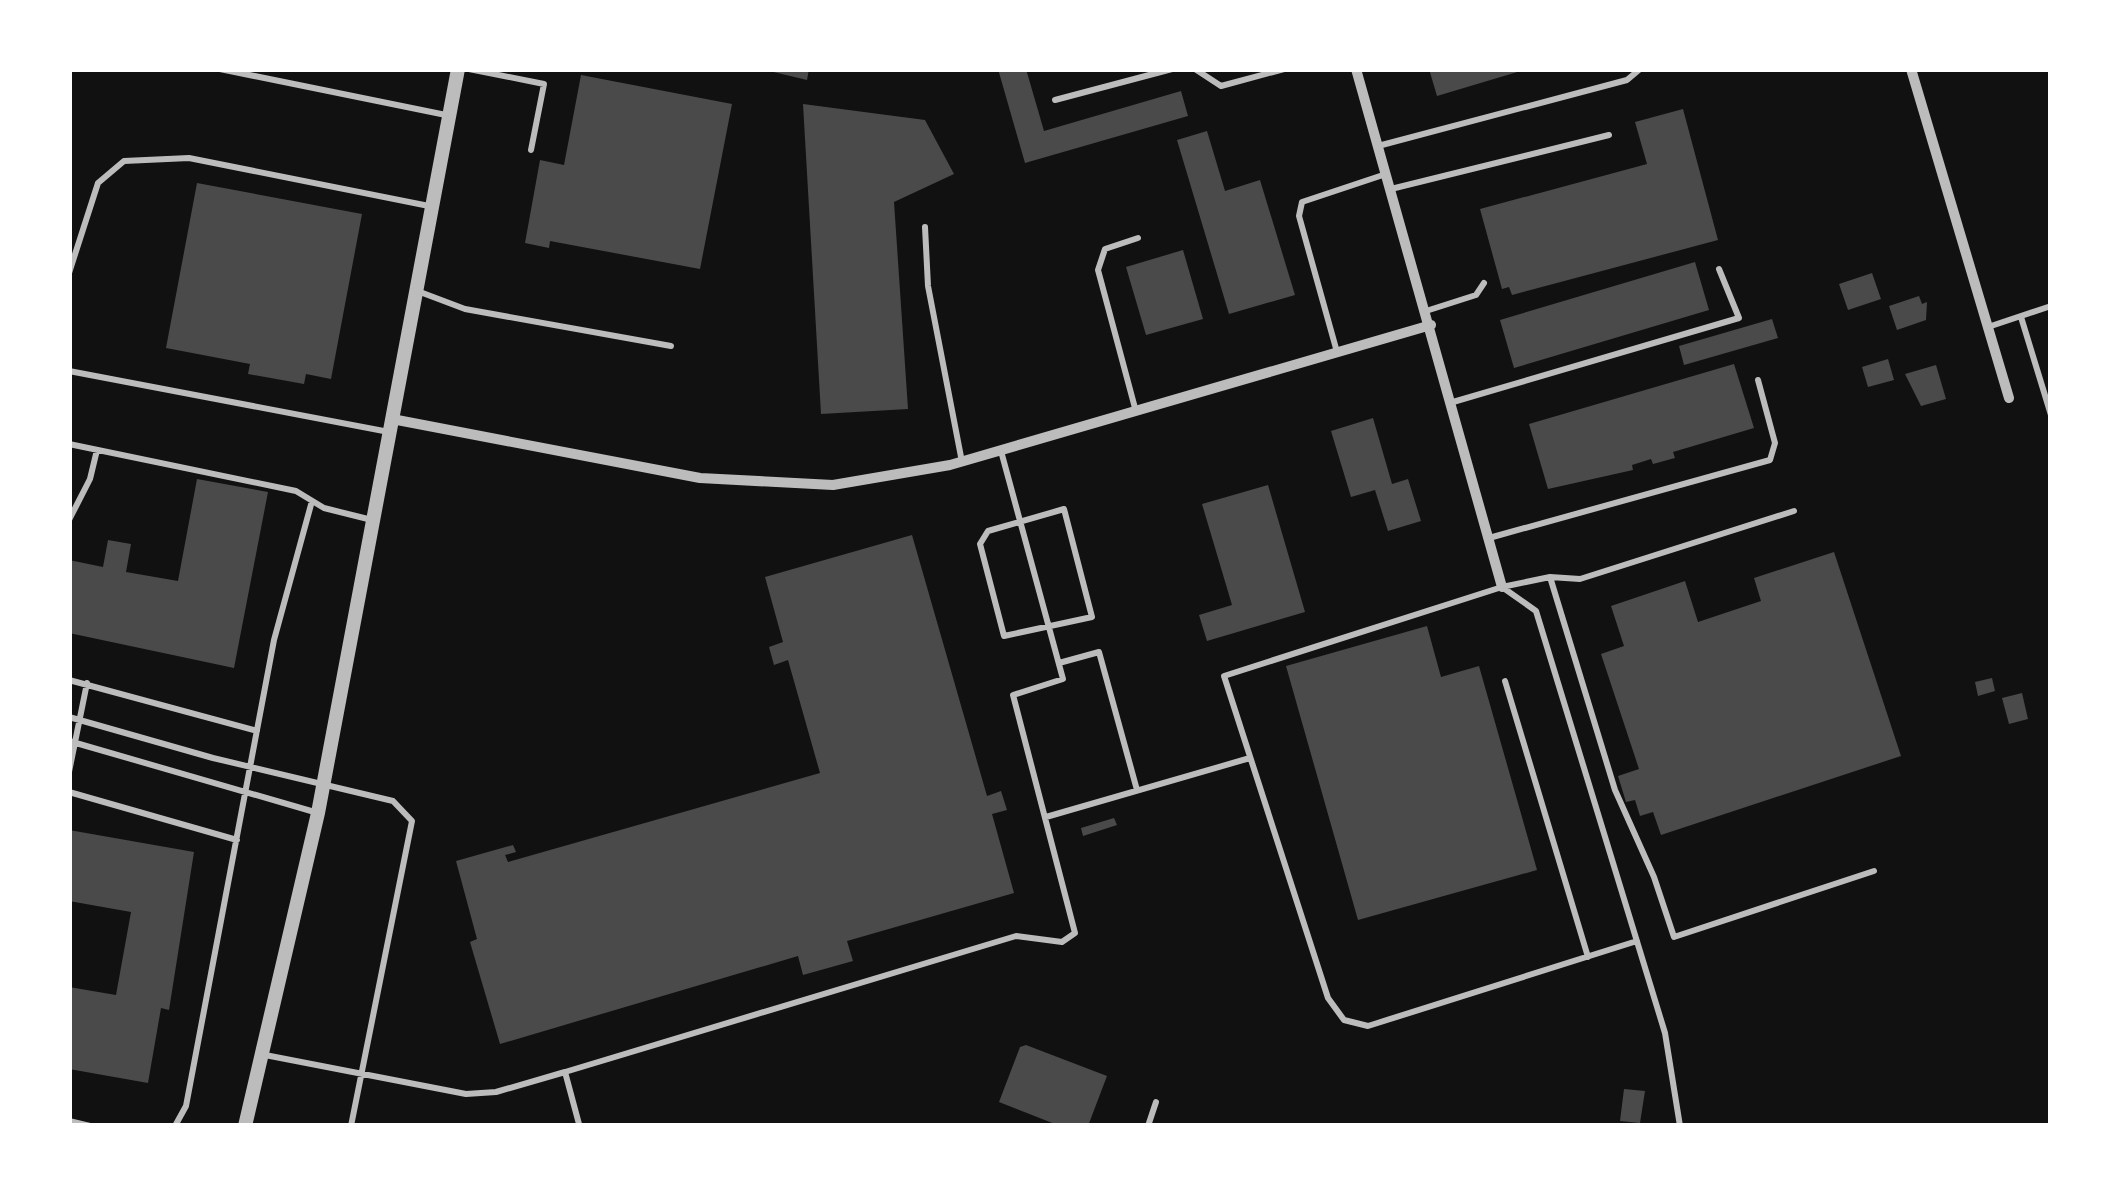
<svg xmlns="http://www.w3.org/2000/svg" width="2120" height="1195" viewBox="0 0 2120 1195" font-family="'Roboto Serif',serif">
<rect width="100%" height="100%" fill="#111"/>
<path fill="#4a4a4a" d="M761,69H809L807,80Z
M998,69H1026L1044,131L1181,91L1188,116L1025,163Z
M1429,69H1524V70L1437,96Z
M581,75L732,104L700,269L550,241L549,248L525,243L540,160L564,165Z
M803,104L925,120L954,174L894,202L908,409L821,414Z
M1683,109L1718,240L1512,295L1509,287L1502,289L1480,209L1647,164L1635,122Z
M1207,131L1225,191L1260,180L1295,295L1229,314L1177,140Z
M197,183L362,214L331,379L306,374L304,384L248,374L250,364L166,348Z
M1183,250L1203,319L1146,335L1126,267Z
M1695,262L1709,310L1514,368L1500,320Z
M1872,273L1881,299L1848,310L1839,284Z
M1919,296L1922,304L1927,302L1926,320L1897,330L1889,306Z
M1772,319L1778,338L1684,365L1679,346Z
M1888,359L1894,380L1868,387L1862,367Z
M1734,364L1754,428L1673,452L1675,458L1653,464L1651,459L1632,465L1633,470L1548,489L1529,424Z
M1936,365L1946,399L1921,406L1905,374Z
M1373,418L1392,484L1408,479L1421,521L1388,531L1375,490L1351,497L1331,431Z
M197,479L268,492L234,668L69,633V560L103,567L108,540L131,544L126,572L178,581Z
M1268,485L1305,612L1207,641L1199,615L1232,605L1202,504Z
M912,535L987,796L1001,791L1007,810L992,814L1014,893L847,941L853,961L803,975L798,956L500,1044L470,942L477,939L456,861L513,845L516,852L505,855L508,862L820,773L788,660L774,665L769,647L783,642L765,577Z
M1834,552L1901,756L1661,835L1653,812L1640,816L1635,800L1626,802L1618,776L1639,769L1601,654L1624,646L1611,606L1685,581L1698,622L1761,601L1754,578Z
M1427,626L1441,677L1479,666L1537,870L1358,920L1286,666Z
M1992,678L1995,691L1978,696L1975,682Z
M2022,693L2028,719L2009,724L2002,698Z
M1114,818L1117,825L1083,836L1081,828Z
M69,830L194,852L169,1010L161,1008L148,1083L69,1069V987L116,995L131,912L69,901Z
M1026,1045L1107,1076L1088,1126H1060L999,1102L1020,1047Z
M1624,1089L1645,1091L1640,1123L1620,1121Z"/>
<g fill="none" stroke-linecap="round" stroke-linejoin="round">
<path stroke="#bcbcbc" stroke-width="6" d="M220,69L446,115
M469,69L544,84L531,150
M1195,69L1221,86L1284,69
M1055,100L1172,69
M1378,146L1627,80L1640,69
M1391,189L1609,135
M925,227L928,286L962,462
M69,273L98,183L124,161L189,158L429,206
M420,292L465,309L671,346
M1426,311L1476,295L1484,283
M2021,317L2051,415
M1988,327L2051,306
M1337,352L1299,216L1302,202L1383,175
M69,371L389,432
M1453,402L1739,318L1719,269
M1135,408L1098,270L1105,249L1138,238
M69,444L296,491L324,508L372,520
M1064,509L1092,617L1004,636L980,544L988,531Z
M69,520L90,479L97,450
M1489,538L1770,460L1775,443L1758,380
M1550,577L1615,790L1654,877L1674,937L1874,871
M1502,587L1536,611L1665,1033L1680,1126
M1059,663L1099,652L1137,790
M69,680L257,731
M1505,681L1588,957
M69,717L213,758L393,801L412,821L351,1126
M69,741L318,813
M69,772L87,683
M69,792L237,840
M1046,817L1250,758
M1637,941L1368,1026L1344,1020L1328,998L1224,676L1502,587L1550,577L1580,579L1794,511
M265,1055L466,1094L496,1092L565,1072
M69,1121L90,1126
M175,1126L186,1106L274,640L312,501
M573,1126L579,1124L565,1072L1016,936L1062,942L1075,933L1013,695L1063,679L1001,451
M1148,1126L1156,1102"/>
<path stroke="#bcbcbc" stroke-width="10" d="M1356,69L1502,587
M1911,69L2009,398
M392,419L700,478L833,485L950,465L1431,325"/>
<path stroke="#bcbcbc" stroke-width="14" d="M245,1126L318,813L458,69"/>
</g>
<rect width="2120" height="1195" fill="none" stroke="#ffffff" stroke-width="144"/>
</svg>
